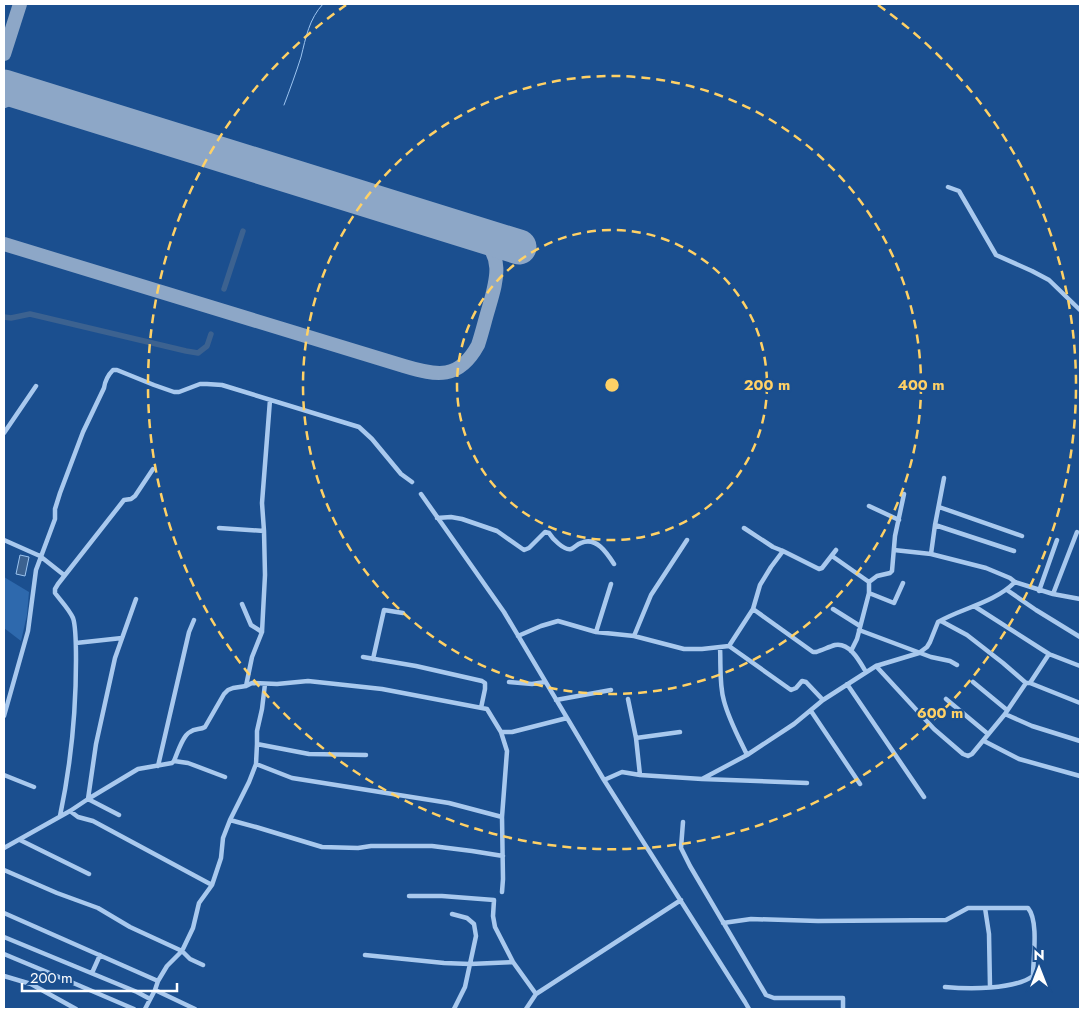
<svg xmlns="http://www.w3.org/2000/svg" width="1084" height="1013" viewBox="0 0 1084 1013" font-family="Jost,sans-serif">
<rect width="100%" height="100%" fill="#1b4f8f"/>
<path fill="#2e69ad" d="M4,577L29,592L27,615L21,641L4,628Z"/>
<path fill="#3c6290" stroke="#9cc4f0" d="M20,555L29,557L25,576L16,574Z"/>
<g fill="none" stroke-linecap="round" stroke-linejoin="round">
<path stroke="#9cc4f0" stroke-width="1" d="M284,105C290,89 296,73 301,57C306,37 309,19 323,4"/>
<path stroke="#3c6290" stroke-width="5.5" d="M224,289L243,231
M4,317L11,318L30,314L186,351L198,353L207,346L211,334"/>
<path stroke="#8da7c7" stroke-width="14" d="M4,54L20,4
M4,80L11,89
M4,101L11,98L30,95
M4,244L404,366C437,376 459,380 478,345C482,333 485,320 489,307C497,279 504,257 479,235"/>
<path stroke="#8da7c7" stroke-width="35" d="M4,87L519,247"/>
<path stroke="#a9c9ee" stroke-width="4.5" d="M948,187L959,191L996,255L1032,271L1049,280L1080,310
M4,433L36,386
M421,494L504,612L604,780L745,1002L749,1009
M869,506L899,520
M939,507L1022,536
M437,518L451,517L462,519L497,531L524,550L529,548L545,532L549,533C552,538 564,551 571,549C574,548 577,544 581,543C596,536 607,553 614,564
M935,525L1014,551
M219,528L264,531
M744,528L773,547L783,551L819,569L822,568L836,550
M4,540L40,556L64,575
M894,550L931,554L986,568L1010,578L1015,582
M931,554L935,525L944,478
M832,556L869,582
M1007,590L1036,610L1080,637
M1039,591L1057,540
M869,593L894,603L903,583
M1053,594L1077,532
M242,604L251,625L262,632
M974,606L1049,654L1080,666
M753,609L813,652H816C822,650 829,647 835,645C850,642 860,662 866,672
M833,609L860,626
M941,621L967,635L1003,663L1026,683
M859,630L931,657L950,661L957,665
M596,632L611,584
M518,636L541,626L558,621L596,632L634,636L684,649H702L729,646L753,609L760,585L771,567L783,551
M634,636L651,595L687,540
M76,643L122,638
M729,646L791,690L796,688L802,681L806,682L823,700
M720,647C721,665 719,684 724,701C729,720 739,738 747,755
M851,651L857,639L869,593V582L877,576L890,573L892,571L895,536L904,494
M363,657L416,666L482,681L485,683V689L481,708
M373,659L384,610L403,613
M876,666L934,729L963,754L968,756L972,754L1005,714L1026,683H1030L1049,654
M509,682L532,684L545,682
M973,682L1007,710
M1030,683L1080,703
M847,684L924,797
M246,686L252,657L262,632L265,575L264,531L262,503L270,400
M628,699L636,738L640,775
M946,699L988,734
M556,700L611,690
M811,711L860,784
M1005,714L1032,726L1080,741
M4,716L28,631L36,570L55,519V509L60,493L83,432L104,388C105,381 108,375 113,370H117L154,385L174,392H179L200,384H207L222,385L359,427L372,439L401,474L412,482
M501,732H512L567,718
M636,738L680,732
M984,741L1019,759L1080,776
M257,744L309,754L366,755
M174,761L188,763L225,777
M256,764L292,778L449,803L502,817
M158,766L189,632L194,620
M4,775L34,787
M702,779L747,755L794,724L823,700L876,666L919,653L927,647L930,642L938,622C962,608 994,603 1015,582L1053,594L1080,599
M604,780L622,772L640,775L702,779L807,783
M70,811L78,817L93,821L212,885
M119,815L88,799L96,744L115,658L136,599
M60,816C71,764 76,714 76,660C76,650 76,626 73,618C69,609 61,601 55,593V589L58,584L124,500L131,499L135,496L153,469
M230,820L256,827L322,847L358,848L371,846H432L472,851L503,856
M683,822L681,848L690,866L766,995L774,998H843V1009
M20,840L89,874
M4,848L70,811L88,799L138,769L172,763L174,761C177,754 183,735 190,732C195,728 200,730 205,727L224,694L228,690L233,688L246,686L252,683L277,684L308,681L382,689L487,709L501,732L507,751L502,817L503,879L502,892
M4,870L57,893L98,908L130,927L182,951L190,959L203,965
M409,896H442L494,900L493,916L495,927L513,962L536,994
M985,908L989,934L990,987
M4,913L158,981
M452,914L467,918L474,924L476,936L465,987L454,1009
M723,923L751,919L818,921L946,920L968,908H1028C1039,921 1033,959 1033,976C1014,990 968,989 945,987
M4,937L137,992L150,999
M4,954L71,982L134,1009
M365,955L444,963L470,964L513,962
M92,973L100,955
M4,976L31,984L76,1009
M155,990L195,1009
M145,1009L155,990L158,981L167,966L182,951L193,928L199,903L212,885L221,858L223,838L230,820L249,782L256,764L257,744V731L262,709L265,684
M526,1009L536,994L681,900"/>
</g>
<g fill="none" stroke="#ffd166" stroke-width="2.5" stroke-dasharray="9 6">
<circle cx="612" cy="385" r="155"/>
<circle cx="612" cy="385" r="309"/>
<path d="M878 5A464 464 0 1 1 346 5"/>
</g>
<circle cx="612" cy="385" r="8" fill="#ffd166" stroke="#1b4f8f" stroke-width="2.5"/>
<g font-size="15" text-anchor="middle" font-weight="bold" fill="#ffd166" stroke="#1b4f8f" stroke-width="4.5" stroke-linejoin="round" paint-order="stroke">
<text x="767" y="390">200 m</text>
<text x="921" y="390">400 m</text>
<text x="940" y="718">600 m</text>
</g>
<rect width="1084" height="1013" fill="none" stroke="#ffffff" stroke-width="10"/>
<g transform="translate(1039 968)" stroke="#1b4f8f" stroke-width="4" paint-order="stroke">
<path d="M0-4L9 19L0 12L-9 19Z" fill="#ffffff"/>
<text y="-8" font-size="14" font-weight="bold" text-anchor="middle" fill="#ffffff">N</text>
</g>
<path d="M22 983v8h155v-8" fill="none" stroke="#ffffff" stroke-width="2.5"/>
<text x="30" y="983" font-size="15" fill="#ffffff" stroke="#1b4f8f" stroke-width="4" paint-order="stroke">200 m</text>
</svg>
